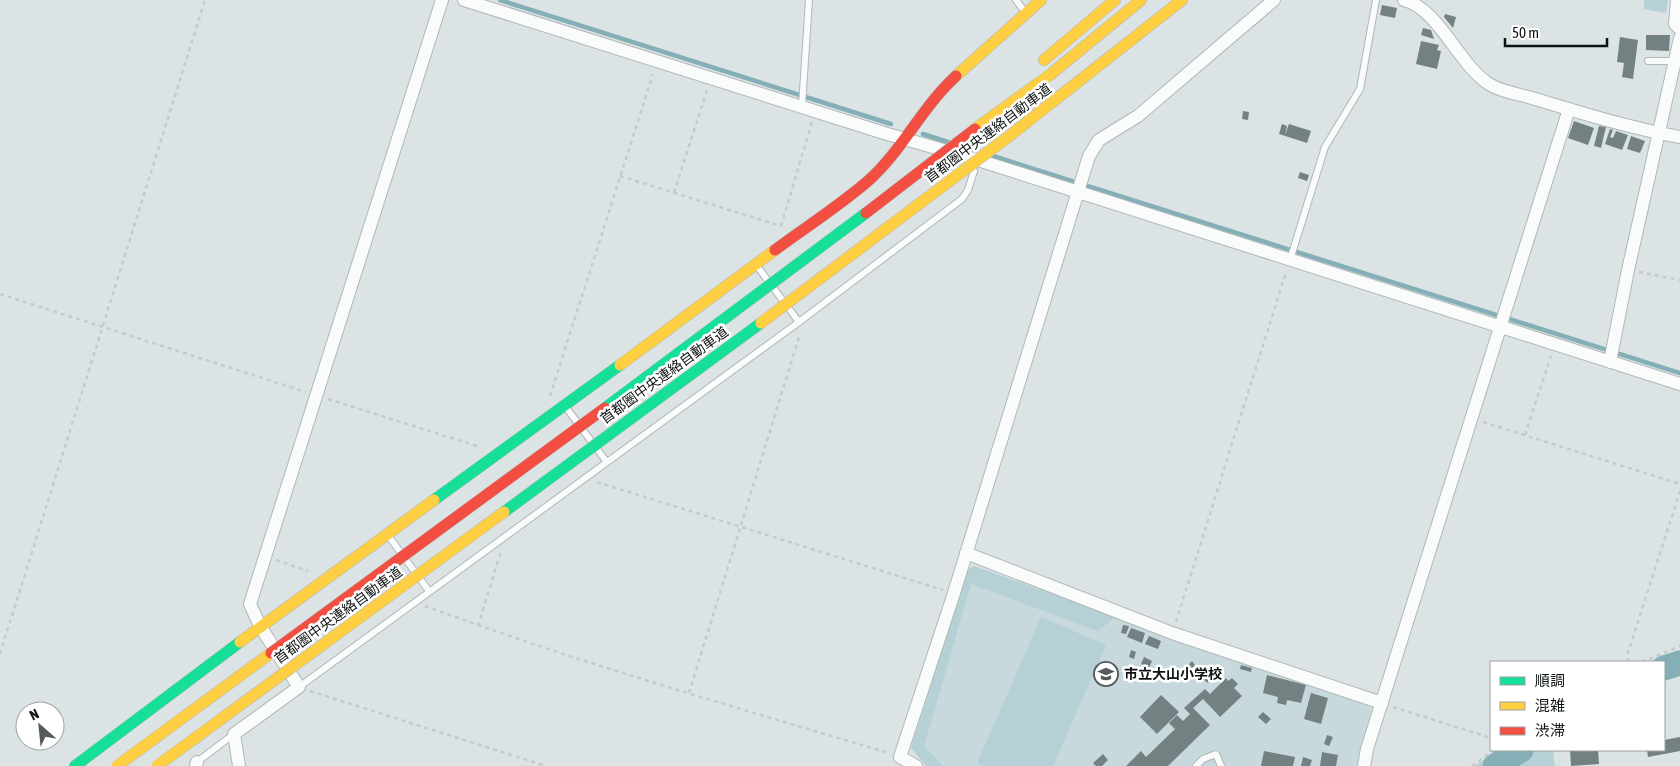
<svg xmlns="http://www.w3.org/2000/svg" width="1680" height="766" viewBox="0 0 1680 766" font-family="'Asap Condensed','Noto Sans JP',sans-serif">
<rect width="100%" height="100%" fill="#dbe3e5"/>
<path fill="#c7d9dc" d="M974,566L1234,660L1369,704L1373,713L1357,766H926L911,748L968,569Z"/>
<path fill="#b6d1d6" d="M1644,0H1668L1666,13L1644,9Z
M974,566L1116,617L1098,631L971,584L924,746L943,766H926L911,748L968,569Z
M1041,617L1106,645L1053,766H985L977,763Z
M1680,650V658L1664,663L1649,662Z
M1500,750H1511L1485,766H1474Z
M1530,750H1557L1553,753L1555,766H1509V763Z"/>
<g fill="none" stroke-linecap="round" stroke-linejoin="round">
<path stroke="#85afb7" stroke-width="4.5" d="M500,0L891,124
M923,134L948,142
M993,156L1680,373"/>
<path stroke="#85afb7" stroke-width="25" d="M1664,668L1680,663
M1495,766L1521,750"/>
</g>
<path fill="#748183" d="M1382,5L1397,8L1395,18L1380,15Z
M1445,14L1456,17L1453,28L1444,17Z
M1423,28L1431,30L1434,39L1421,35Z
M1646,35H1670L1669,51L1646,50Z
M1620,37L1638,40L1633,79L1622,77L1624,63L1617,62Z
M1421,41L1439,45L1437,50L1441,51L1437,69L1416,64Z
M1243,111L1249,112L1248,120L1242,119Z
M1574,121L1594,128L1588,145L1568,138Z
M1282,124L1287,126L1285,135L1289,124L1311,131L1307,143L1279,134Z
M1599,126L1606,127L1601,148L1594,146Z
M1610,129L1613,130L1610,137L1613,138L1616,131L1628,135L1622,150L1605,144Z
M1631,136L1645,141L1640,153L1627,149Z
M1300,172L1309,175L1307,181L1298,178Z
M1123,625L1129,626L1126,634L1121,633Z
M1131,628L1145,633L1142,643L1127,637Z
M1149,636L1161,641L1158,649L1145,644Z
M1131,650L1136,652L1134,659L1129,657Z
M1144,657L1152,661L1149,668L1141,664Z
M1192,661L1195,665L1191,669L1188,665Z
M1241,665L1252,668L1251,672L1240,669Z
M1211,670L1215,674L1208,683L1203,679Z
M1267,675L1306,685L1301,703L1287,700L1286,705L1277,703L1278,697L1263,693Z
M1226,678L1228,681L1232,678L1238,684L1234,688L1242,696L1220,717L1203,699L1193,708L1210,725L1168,766H1126L1141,751L1146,757L1175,729L1169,723L1177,715L1183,721L1190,714L1184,708L1205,689L1210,694Z
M1311,693L1328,698L1321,724L1304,719Z
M1161,695L1179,712L1157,734L1140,717Z
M1263,712L1271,719L1266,724L1258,717Z
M1327,735L1333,737L1329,746L1324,744Z
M1680,737V751L1648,757L1647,750H1664V740Z
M1570,750H1598L1599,764L1571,766Z
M1264,751L1295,757L1293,766H1261Z
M1322,752L1338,755L1336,766H1320Z
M1103,754L1108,760L1102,766H1096L1093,763Z
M1303,757L1312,760L1310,766H1301Z"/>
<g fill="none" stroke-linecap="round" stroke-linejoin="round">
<defs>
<path id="lane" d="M1016,0L1026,13
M1648,61H1674
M802,106L809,0
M1290,260L1325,147L1360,89L1376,0
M757,266L799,322
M565,406L606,461
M387,534L429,591
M299,687L799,322L962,199L968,190L974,171
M197,762L234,734
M1196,766L1203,759L1216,754L1221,766"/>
<path id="street" d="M464,0L884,133L978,160L1680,384
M1404,0C1439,9 1458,64 1489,84C1501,92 1519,94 1532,98C1581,113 1630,128 1680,137
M1677,0L1675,24L1680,29
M1610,362L1628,270L1680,38
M966,553L1172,633L1382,703
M196,766L197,762
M239,766L234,734L299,687L260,626L250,604L442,0
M916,766L900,757L954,593L1089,156L1099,140L1138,116L1274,0
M1364,766L1367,749L1569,109"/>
<path id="fast" d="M434,500L620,365
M75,766L240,642"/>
<path id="slow" d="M1044,60L1115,0
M956,76L1041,0
M975,129L1051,74L1141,0
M1008,137L1182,0
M620,365L775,250
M240,642L434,500"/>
<path id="jam" d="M775,250C806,227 839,206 868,181C902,151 922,107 956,76"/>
</defs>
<use href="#lane" stroke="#b1b7b8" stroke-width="8"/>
<use href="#street" stroke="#b1b7b8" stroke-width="14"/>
<use href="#fast" stroke="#b1b7b8" stroke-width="12"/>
<use href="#slow" stroke="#b1b7b8" stroke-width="12"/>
<use href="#jam" stroke="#b1b7b8" stroke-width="12"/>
<path stroke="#c7cacb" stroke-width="2.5" stroke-dasharray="4 4" stroke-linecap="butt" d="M620,176L781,226
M674,193L707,90
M781,226L812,122
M1639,272L1680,280
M0,294L306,392
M550,396L653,74
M328,399L480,447
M1483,422L1680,484
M1525,435L1551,356
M597,482L943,590
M276,560L308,571
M425,606C577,662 734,707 889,753
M1176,622L1286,272
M478,626L501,551
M0,654L205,0
M1628,662L1627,656L1680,491
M1642,662L1680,646
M310,691L546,766
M689,693L800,334
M1393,707L1491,738
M1472,766L1494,750"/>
<use href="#lane" stroke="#fafbfb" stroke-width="6"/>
<use href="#street" stroke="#fafbfb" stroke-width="12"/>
<use href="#fast" stroke="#16e098" stroke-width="11"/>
<use href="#slow" stroke="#ffcf43" stroke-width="11"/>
<use href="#jam" stroke="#f24e42" stroke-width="11"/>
<defs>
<path id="fast-bridge" d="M605,408L866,213
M504,512L761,323"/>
<path id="slow-bridge" d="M761,323L1008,137
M117,766L271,653
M157,766L504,512"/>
<path id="jam-bridge" d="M866,213L975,129
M271,653L605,408"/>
</defs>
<use href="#fast-bridge" stroke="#b9bcbd" stroke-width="12" stroke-linecap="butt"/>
<use href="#slow-bridge" stroke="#b9bcbd" stroke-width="12" stroke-linecap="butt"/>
<use href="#jam-bridge" stroke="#b9bcbd" stroke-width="12" stroke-linecap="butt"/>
<use href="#fast-bridge" stroke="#16e098" stroke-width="11"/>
<use href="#slow-bridge" stroke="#ffcf43" stroke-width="11"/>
<use href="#jam-bridge" stroke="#f24e42" stroke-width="11"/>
</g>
<defs>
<symbol id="school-ring" viewBox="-11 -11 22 22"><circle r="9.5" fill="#fff" stroke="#555b5c" stroke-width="1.5"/><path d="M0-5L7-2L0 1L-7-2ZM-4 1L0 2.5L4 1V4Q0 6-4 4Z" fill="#555b5c"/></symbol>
</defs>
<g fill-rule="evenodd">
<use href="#school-ring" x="1092" y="660" width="28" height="28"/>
</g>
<g text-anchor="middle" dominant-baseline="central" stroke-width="5" stroke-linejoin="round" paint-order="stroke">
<g font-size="14" fill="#0d1213" stroke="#fff">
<text transform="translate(988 133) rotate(-37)">首都圏中央連絡自動車道</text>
<text transform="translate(664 375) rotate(-36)">首都圏中央連絡自動車道</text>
<text transform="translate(338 615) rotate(-36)">首都圏中央連絡自動車道</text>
</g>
<g font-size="14" font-weight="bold" fill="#0d1213" stroke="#fff" text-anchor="start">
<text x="1124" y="674">市立大山小学校</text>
</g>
</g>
<rect x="1490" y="661" width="175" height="90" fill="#ffffff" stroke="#9ea0a1"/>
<rect x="1500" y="677" width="25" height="8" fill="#16e098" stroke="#9ea0a1"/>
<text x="1535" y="686" font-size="15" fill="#0d1213">順調</text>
<rect x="1500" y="702" width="25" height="8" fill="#ffcf43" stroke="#9ea0a1"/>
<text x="1535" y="711" font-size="15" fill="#0d1213">混雑</text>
<rect x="1500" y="727" width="25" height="8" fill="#f24e42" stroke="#9ea0a1"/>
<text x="1535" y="736" font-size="15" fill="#0d1213">渋滞</text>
<g transform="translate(40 726) rotate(333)"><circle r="24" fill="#ffffff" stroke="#9ea0a1"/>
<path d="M0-4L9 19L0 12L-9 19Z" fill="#555b5c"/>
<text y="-8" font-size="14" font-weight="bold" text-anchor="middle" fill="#0d1213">N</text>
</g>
<path d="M1505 38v8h102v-8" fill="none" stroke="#0d1213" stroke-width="2.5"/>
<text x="1512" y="38" font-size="15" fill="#0d1213" stroke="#ffffff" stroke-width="4" paint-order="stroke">50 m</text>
</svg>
